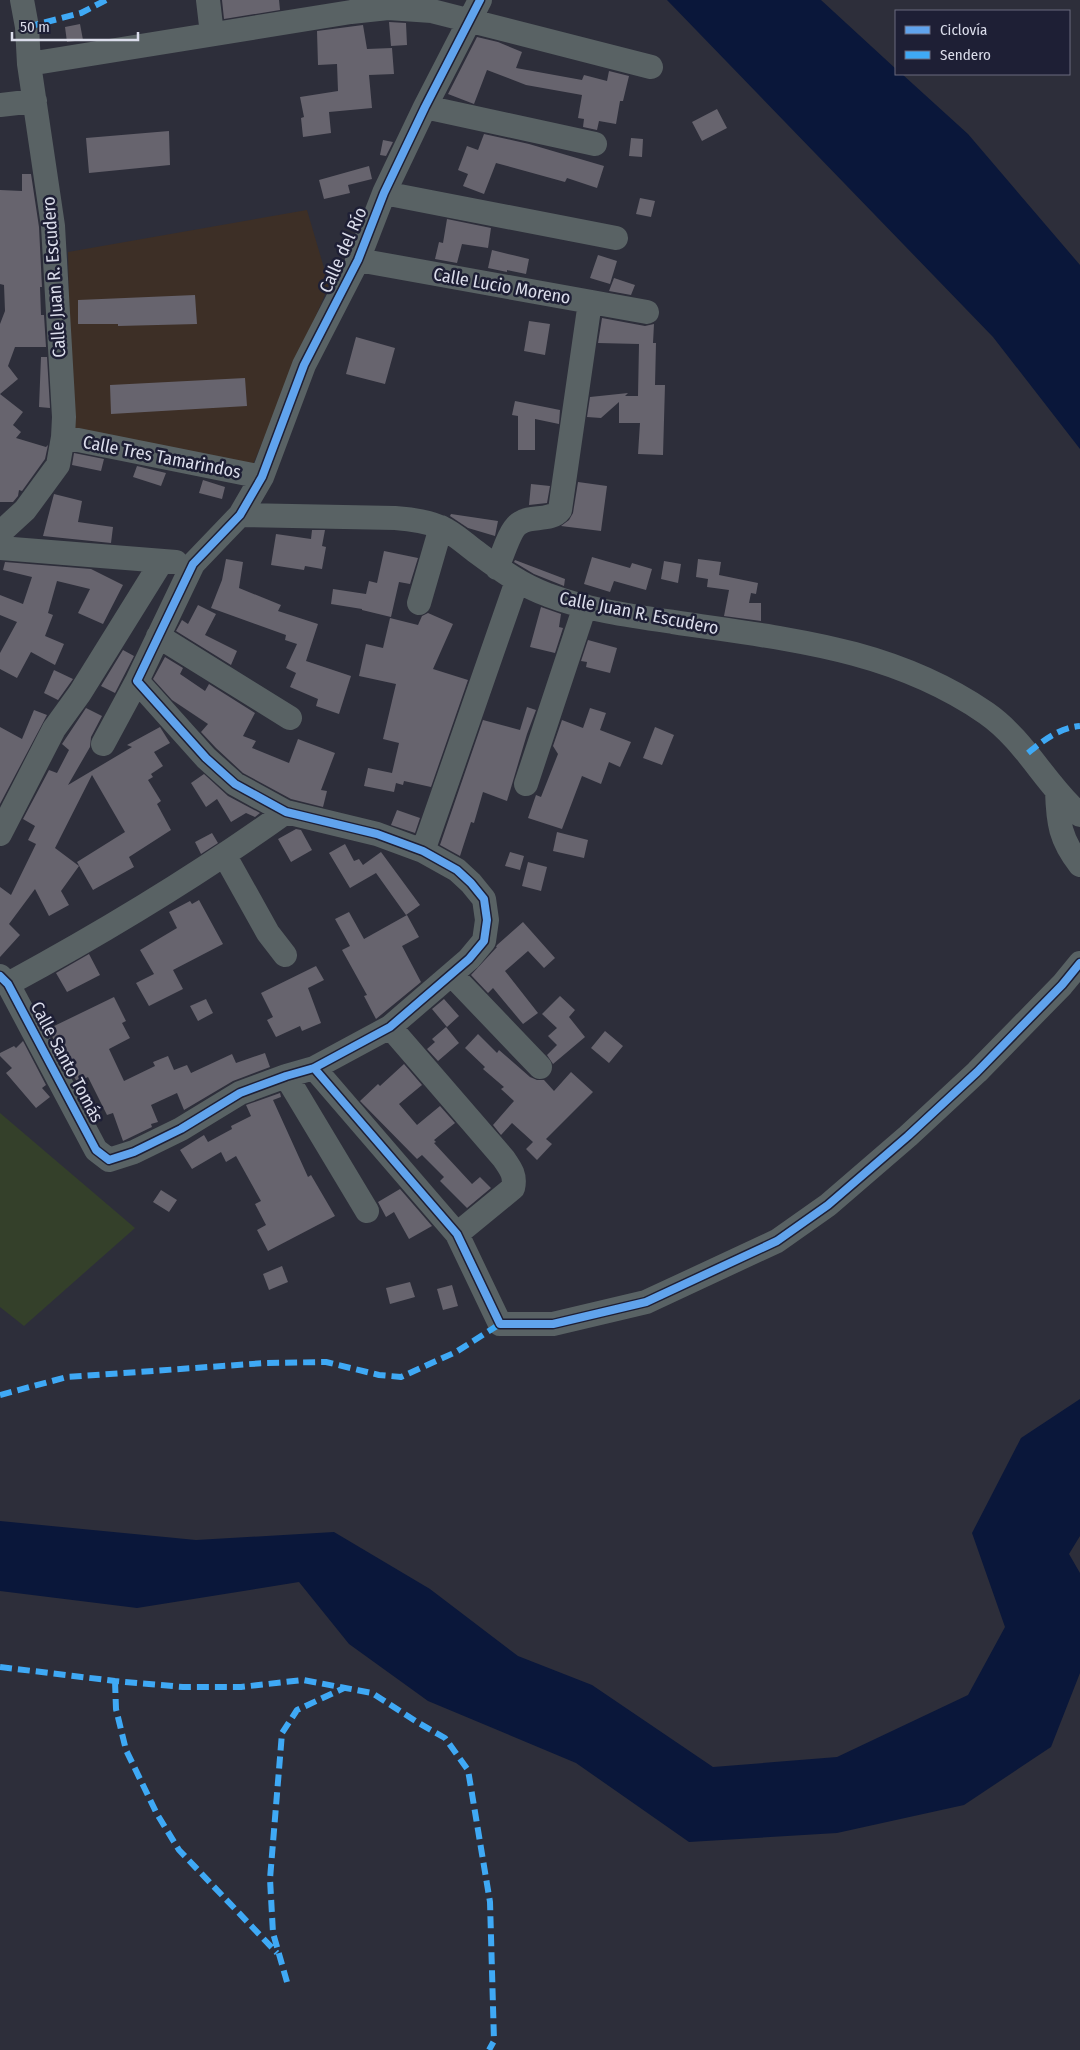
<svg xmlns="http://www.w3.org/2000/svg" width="1080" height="2050" viewBox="0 0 1080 2050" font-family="'Fira Sans Condensed',sans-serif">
<rect width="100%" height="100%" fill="#2d2e3a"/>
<path fill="#3d2f26" d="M307,210L329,285L251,469L72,432L68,252Z"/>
<path fill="#34402a" d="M0,1113L135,1228L24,1326L0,1307Z"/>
<path fill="#0a173a" d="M667,0H821L896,69V74H902L968,134L1080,265V449L993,337Z
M1080,1399V1536L1069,1554L1080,1573V1673L1051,1747L964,1805L837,1833L689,1842L576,1763L428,1701L349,1644L299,1582L137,1608L0,1591V1521L196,1540L334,1532L430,1589L518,1656L592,1685L713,1767L837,1757L968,1695L1005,1627L972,1533L1021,1438Z"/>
<path fill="#67646e" d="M222,0H279L280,10L224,19Z
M389,22L406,23L407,45L391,46Z
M80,24L83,40L67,42L65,27Z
M363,25L367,49L392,48L394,74L369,75L372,108L329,112L331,133L303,137L301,118L304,117L300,97L338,91L337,64L318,65L317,31Z
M477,37L498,42L522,52L516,68L582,80L584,75L607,81L609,71L629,76L623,101H620L616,124L599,121L597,130L583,127L584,119L578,118L582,95L526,85L487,70L474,104L448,94Z
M717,109L727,128L702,141L692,122Z
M169,131L170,165L89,173L86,138Z
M484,134L529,144L604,166L597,188L567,178L565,182L496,163L484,194L463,186L468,174L458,170L467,146L478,150Z
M631,138L643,139L642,157L629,156Z
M383,140L393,142L386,156L380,155Z
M369,166L372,179L348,185L350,193L324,199L319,180Z
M22,174H31L39,227L42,287H40L41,315H44L46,347H15L8,366L18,379L0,394V324L5,311L4,285L0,284V190L22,191Z
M640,198L655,201L651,217L636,214Z
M447,219L491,228L488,248L462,244L457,263L435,259L439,242L443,243Z
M492,250L529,259L526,274L507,270V272L488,268Z
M598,255L617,261L610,284L590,278Z
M614,278L635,285L631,295L609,291Z
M195,295L197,324L118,326V324H78V300Z
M602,318L645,326L654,324L653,343H656L655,385H665L663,455L638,454L640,423H619V402L601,418L587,417L590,397L628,393L625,396H638L639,344L598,343Z
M529,321L550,324L545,355L524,351Z
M356,337L395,348L385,384L346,374Z
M41,357H47L50,408L39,407Z
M245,378L247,406L111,414L110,385Z
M0,394L23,412L13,425L21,432L16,438L46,447L48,445L45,459L22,491L19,490L18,496L13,502H0Z
M515,401L560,410L559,424L535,419V450H518V416L512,415Z
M74,453L104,459L101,471L72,465Z
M137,466L166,473L161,486L133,477Z
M203,480L225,487L222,499L199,493Z
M578,482L607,486L601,531L561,526L569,520L573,513Z
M531,484L550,486L547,503L529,505Z
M54,494L82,501L78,522L113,527L111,543L43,536Z
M451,514L498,521L495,536L468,528L450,516Z
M312,530H325L322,546L326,547L322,569L305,566L304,570L271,565L276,534L311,539Z
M384,551L418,558L410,584L399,582L391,617L362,610V609L331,604L333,589L366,594L369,581L377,583Z
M592,557L630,568L632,563L652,569L646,590L614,581L610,592L584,584Z
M226,559L243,562L239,588L281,605L278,611L318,624L306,661L351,676L339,714L316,706L318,699L290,687L296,673L286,668L297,644L285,640L286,635L211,608L222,580Z
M698,559L721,562L719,575L758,583L756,594L751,593L749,603H761V621L724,616L729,590L707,587L708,579L696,577Z
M515,560L565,579L564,586L534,574L514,562Z
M664,561L681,564L678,583L661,579Z
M5,562L91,569L123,585L103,624L78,613L90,589L57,581L48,613L53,615L45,636L64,644L55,665L31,652L17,678L0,669V653L17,622L0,615V595L23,604L32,577L3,570Z
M198,605L216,614L205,635L237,651L231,665L176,631L182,620L188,624Z
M541,607L561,614L559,627L563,628L555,653L530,647Z
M428,613L453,624L433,669L468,680L431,787L404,781L403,785L396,783L394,792L364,786L368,768L392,773L399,743L383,739L396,684L359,676L366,644L383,648L390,618L418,625L422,616Z
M588,640L617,648L610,673L586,667L587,662L581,661Z
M123,650L134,656L115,693L101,686Z
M165,657L183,668L180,674L205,691L209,684L255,713L243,736L256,741L252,748L289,763L298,739L335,753L321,790L327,791L323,807L291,799L243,773L216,748L201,732L208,724L172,700L153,679Z
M54,670L73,679L58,700L44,693Z
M527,707L536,710L527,734L507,801L483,792L474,823L471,822L460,856L440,845L483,720L520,730Z
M86,708L102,716L91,737L90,747L68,785L132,747L127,745L160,727L170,743L154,752L163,766L151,774L153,777L148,780L161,801L157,804L171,830L129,857L134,867L93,890L77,862L125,832L92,775L55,848L79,866L61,891L69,905L49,916L35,889L9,924L20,935L0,957V887L11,895L36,844L28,840L35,826L23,819L49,770L57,773L69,750L62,744Z
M590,708L606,713L600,730L631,742L620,767L609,762L601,784L582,776L562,829L528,818L536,795L541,797L558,754L553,746L562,720L583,728Z
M34,710L47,715L0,804V727L22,739Z
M655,727L674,735L662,765L643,758Z
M204,774L228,796L260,813L255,817L246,813L231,822L217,799L206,807L191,783Z
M397,810L420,818L415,833L391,825Z
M296,829L301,830L312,850L291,862L278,839Z
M557,832L588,840L584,858L553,851Z
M212,833L218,843L201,854L195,842Z
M345,844L354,861L359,859L363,865L381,852L420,905L406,915L376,873L350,888L329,853Z
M510,852L524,856L520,870L505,866Z
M528,862L547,867L541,891L522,886Z
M199,900L223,944L173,970L183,989L149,1006L136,983L154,974L140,950L177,928L169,912L190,901L192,904Z
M349,912L364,939L407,915L419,937L402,946L421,982L376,1019L364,996L367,995L342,950L350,946L335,919Z
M523,922L555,958L544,968L528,951L505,971L538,1013L523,1024L493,988L488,993L471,975L497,947H496L497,945Z
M89,954L100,975L67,992L56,973Z
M316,966L324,980L308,988L321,1023L302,1031L300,1026L276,1037L267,1020L273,1017L261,993Z
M560,996L575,1010L569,1017L585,1037L553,1064L547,1055L557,1045L548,1036L557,1028L542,1014Z
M114,997L126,1021L122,1023L130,1038L109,1049L124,1081L155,1066L153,1062L168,1056L174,1070L187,1065L191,1073L232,1054L236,1063L265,1053L270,1067L233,1081L184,1110L177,1093L151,1105L158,1122L151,1124L152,1127L123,1141L113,1113L107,1115L88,1077L77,1082L48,1029Z
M206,999L213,1013L198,1021L190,1006Z
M444,999L459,1016L447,1027L432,1009Z
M446,1027L459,1043L438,1061L427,1049L435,1042L432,1039Z
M605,1031L623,1046L609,1063L591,1048Z
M478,1034L497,1053L499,1050L530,1077L537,1080H544L554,1091L571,1072L593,1092L546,1139L552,1144L537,1160L526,1149L533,1142L512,1123L501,1135L493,1125L514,1101L501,1089L504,1087L483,1069L485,1067L465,1048Z
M23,1041L46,1085L42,1088L50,1097L36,1108L6,1073L12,1068L0,1056V1053L14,1046L16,1048Z
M404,1064L422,1085L399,1104L417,1125L440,1106L455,1123L434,1140L436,1142L434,1143L472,1184L480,1177L491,1188L467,1208L440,1181L444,1177L422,1155L417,1159L360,1101L378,1084L380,1086Z
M280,1093L281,1097L273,1100L308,1177L311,1175L335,1216L268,1251L257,1230L266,1225L255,1204L261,1201L236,1156L226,1162L221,1152L192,1169L180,1150L204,1135L208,1142L232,1129L231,1126L251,1116L246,1105Z
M400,1189L432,1226L409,1239L394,1212L386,1217L378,1202Z
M161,1190L177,1200L169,1212L153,1202Z
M282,1266L288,1282L269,1290L263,1274Z
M410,1282L415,1297L390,1304L386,1288Z
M452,1285L458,1306L443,1310L437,1289Z"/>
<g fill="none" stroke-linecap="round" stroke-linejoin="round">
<path stroke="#596264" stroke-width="24" d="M208,0L212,34
M29,64L351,12L388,8L432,11L651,67
M0,105L35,101
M425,107L595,144
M384,193L616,238
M358,260L647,312
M63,437L262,477
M240,515L395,518C410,519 426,521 440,527C453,532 464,543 475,551C498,568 520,585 548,595C587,610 631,616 673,622C784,639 890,647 986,713C1025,740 1045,784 1080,815
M0,533L25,510L58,465L63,437L64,417L53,226L29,64L27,27L22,0
M0,548L176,562
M497,568C502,557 510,528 520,523C531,515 551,522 560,510L590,302
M419,603L441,527
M158,636L290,718
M103,744L137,681L193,564L240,515L262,477L304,365L358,260L384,193L425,107L480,0
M526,784L585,606
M1057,791C1058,823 1060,839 1080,865
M0,834L54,729L80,693L162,561
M423,851L517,581
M225,856L268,933L285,955
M452,975L540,1067
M0,976L8,984L96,1150L109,1160L134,1152L181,1129L240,1093L286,1076L314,1068L390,1027L469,959L484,941L487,920L484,899L471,883L457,870L423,851L377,834L286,812L235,784L206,758L137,681
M8,984C104,932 197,876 286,812
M390,1027L504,1159C511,1169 516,1176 513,1188L457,1234
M314,1068L457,1234L500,1324H553L646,1302L777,1241L828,1205L908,1136L977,1072L1062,985L1080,963
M286,1076L367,1211"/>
<path stroke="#3fa9f5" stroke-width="6" stroke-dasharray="12 6" stroke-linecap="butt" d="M27,27L81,13L106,0
M1028,753C1044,740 1059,728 1080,726
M0,1395L67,1377L265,1363L326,1362L379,1375L401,1377L456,1352L500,1324
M0,1667L115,1681L183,1687H241L303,1680L372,1693L417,1722L445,1738L468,1770L490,1902L494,2041L489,2050
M115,1681L116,1709L126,1750L157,1814L179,1850L277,1953
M287,1982L273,1933L270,1879L282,1733L297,1710L344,1688"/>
<defs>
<path id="cycleway" d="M0,976L8,984L96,1150L109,1160L134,1152L181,1129L240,1093L286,1076L314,1068L390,1027L469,959L484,941L487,920L484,899L471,883L457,870L423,851L377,834L286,812L235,784L206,758L137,681L193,564L240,515L262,477L304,365L358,260L384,193L425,107L480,0
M314,1068L457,1234L500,1324H553L646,1302L777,1241L828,1205L908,1136L977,1072L1062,985L1080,963"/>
</defs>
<use href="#cycleway" stroke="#1e1f35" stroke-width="11"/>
<use href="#cycleway" stroke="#60a3ed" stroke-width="8"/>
</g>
<g text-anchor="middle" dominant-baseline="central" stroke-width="5" stroke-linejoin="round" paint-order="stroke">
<g font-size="18" fill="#dbddeb" stroke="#1e1f35">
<text transform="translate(343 250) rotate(-66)">Calle del Río</text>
<text transform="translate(54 277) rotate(-94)">Calle Juan R. Escudero</text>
<text transform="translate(502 286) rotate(10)">Calle Lucio Moreno</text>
<text transform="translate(162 457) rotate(11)">Calle Tres Tamarindos</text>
<text transform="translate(639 613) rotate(11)">Calle Juan R. Escudero</text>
<text transform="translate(67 1062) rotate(62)">Calle Santo Tomás</text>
</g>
</g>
<rect x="895" y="10" width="175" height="65" fill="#1e1f35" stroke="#6a6b7e"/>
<rect x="905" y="26" width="25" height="8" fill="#60a3ed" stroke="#6a6b7e"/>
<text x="940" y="35" font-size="15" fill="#dbddeb">Ciclovía</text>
<rect x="905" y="51" width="25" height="8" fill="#3fa9f5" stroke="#6a6b7e"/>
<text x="940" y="60" font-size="15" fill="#dbddeb">Sendero</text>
<path d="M12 32v8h126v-8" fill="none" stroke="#dbddeb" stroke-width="2.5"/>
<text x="20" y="32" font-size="15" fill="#dbddeb" stroke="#1e1f35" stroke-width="4" paint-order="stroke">50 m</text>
</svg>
